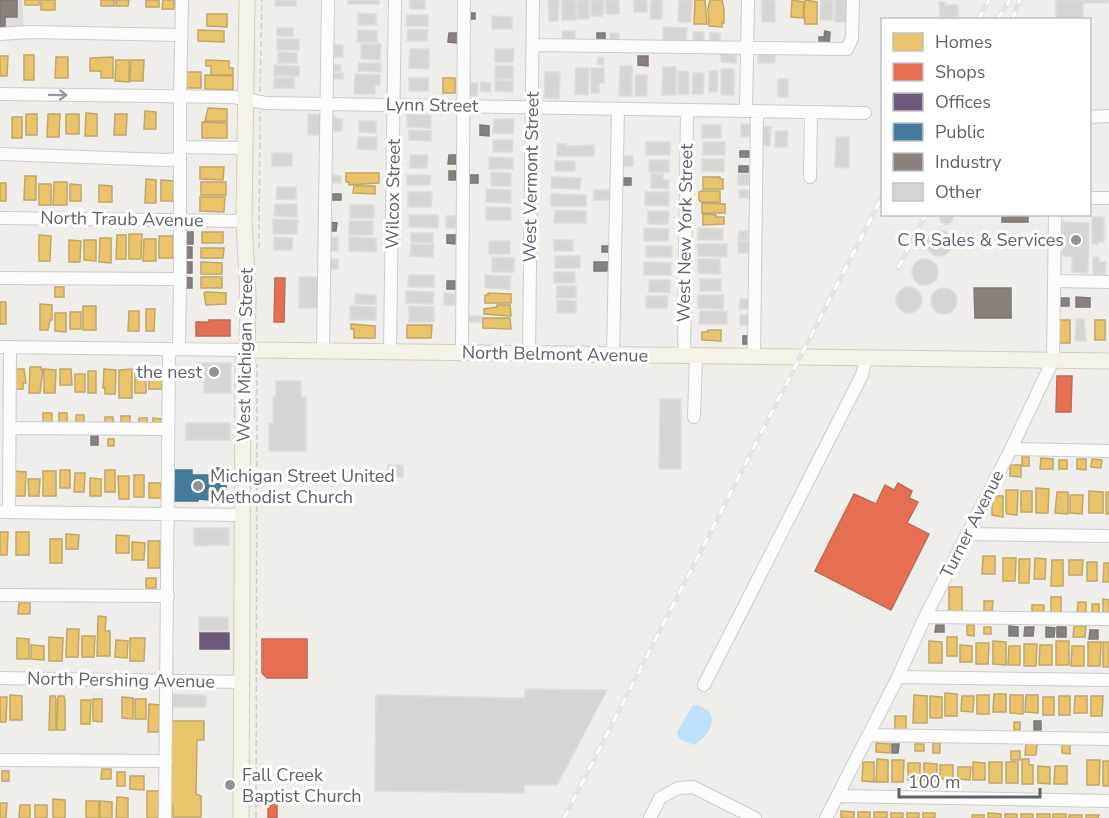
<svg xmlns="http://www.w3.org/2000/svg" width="1109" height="818" viewBox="0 0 1109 818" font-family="'Nunito Sans',sans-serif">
<rect width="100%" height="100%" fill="#efeeea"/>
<path fill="#dfddda" d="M0,0H22L24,31H0Z"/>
<path fill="#bfe0f9" d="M693,705C700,705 702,707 707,710C720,720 705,739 694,745L679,739L677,732Z"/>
<path fill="#e9c46a" stroke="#c0a769" stroke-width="1.5" d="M25,0H39V5H25Z
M41,0H55V10H41Z
M101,0H114V6H101Z
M116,0H129L128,6H116Z
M146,0H159V7H146Z
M163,0H174V9H162Z
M695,0H705L707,24H694Z
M710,0H722L724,9V23H722V27L709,26L708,9Z
M792,0L804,2L803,18L791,17Z
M805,0L817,2V24H805L804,15Z
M207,14H227V27L207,26Z
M198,30L224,31V42L198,41Z
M24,55H34V80H24Z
M0,56H8L7,76H0Z
M56,57H68V78H55Z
M113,57V78H101V71H90V58Z
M116,60H129V82L115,81Z
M131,60H144L143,81H130Z
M206,60L229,61V68H233V75H211V66H206Z
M182,72H201V88H181Z
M205,75L233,76V90L205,89Z
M443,78H455V93H443Z
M208,108L227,109V121H205Z
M145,111L156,112V129H144Z
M86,113L97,114V136H85Z
M26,114H37V135H26Z
M48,114H60L59,137H47Z
M66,114H79V134H66Z
M115,114H127L126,135H114Z
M12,117H22V138H12Z
M202,122L227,123V138H202Z
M200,167H224L223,180L200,179Z
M346,173H379V183L349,185V182H346Z
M25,176H36V200H24Z
M703,177H720V179H723V189H703Z
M146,179L156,180V203H145Z
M161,180L174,181L173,201H161Z
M54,182H67V205H53Z
M201,182H226V195H201Z
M0,183H6V201H0Z
M39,184H51V205H39Z
M70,184L81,185V201H70Z
M99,185L112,186V202H99Z
M354,186H375V194L353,193Z
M702,191H720V202H701L699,200V192Z
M200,197H225L224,212L200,211Z
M702,203L725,204V213H702Z
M703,214L716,215V217H724V224L703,225Z
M202,232H223V243H202Z
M129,234H142L141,259H129Z
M39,235L51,236L50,261H39Z
M117,235H126V259H116Z
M159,236H173V258H159Z
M100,238H111V263L99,262Z
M144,239H156V261H143Z
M69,240L81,241L80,262H69Z
M84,240H96V261L84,260Z
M201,248H224L223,258H201Z
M201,262L222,263V274H201Z
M201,277H222V288H201Z
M55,287H64V297H55Z
M206,292L226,293V304L206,305L204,293Z
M488,293L511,294V303H485V295H488Z
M0,302H6V324H0Z
M40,304L52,305V320H50L48,330H40Z
M497,305H510L511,316L484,314V309L497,307Z
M83,306H96V330H83Z
M146,309H155L154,331H146Z
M129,311H139V331H128Z
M70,312H81V329H70Z
M55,313H66V332L55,331Z
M483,318H510L511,329L483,328Z
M1059,320H1070V343H1058Z
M1095,320H1105V340H1095Z
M351,324L375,326V338H354V329H351Z
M407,325H432L431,338H407Z
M708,330H721V341L702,340V332H708Z
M30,367H41V370L43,369L40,393H29Z
M15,369H24L26,383H23V389H13Z
M44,369L56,370L55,393H44Z
M60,369H71L72,385H60Z
M104,369L116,370L115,394H105V388H103Z
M132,369V398H119V370Z
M135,370H146V393H135Z
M88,371H96V393H88Z
M149,371H162V389H149Z
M75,374H85V392H75Z
M43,413H52V422H43Z
M59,413H67V422H59Z
M76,415H84V423H76Z
M121,416H130V425H121Z
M105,417H113V425H105Z
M139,418H147V426H139Z
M153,418L163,419L162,427H153Z
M108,439H114V446H108Z
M1022,457H1029V466H1022Z
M1041,458L1053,459V469H1040Z
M1077,459H1086V470L1077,469Z
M1092,459L1102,460L1101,468L1091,467Z
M1059,460H1067V469H1059Z
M1010,465H1021V477L1010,476Z
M60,470H70V488H60Z
M105,470H115V492H105Z
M13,471L26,472L25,496H13Z
M43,471H56V496H43Z
M75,473H85L84,492H74Z
M134,475H144V497H134Z
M118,476H129V499H119Z
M90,478L101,479V496H90Z
M28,479H40L39,496H29Z
M149,483H161L162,498H149Z
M1036,488L1049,489L1048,513H1036Z
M1006,490H1018L1017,515L1007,514L1006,512Z
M1021,491H1032V512H1021Z
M1089,491L1103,492V513H1089Z
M1057,492H1068V514L1055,513Z
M1106,492H1109V514H1106Z
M1070,495H1083L1082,514L1070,513Z
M992,496H1003V517L992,515Z
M0,532H8L7,555H0Z
M16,532H29V555H16Z
M66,534L79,535L78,549H66Z
M116,535L129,536V553H116Z
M50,539H62V563H50Z
M148,541H160V568H148Z
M132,542L145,543L144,560H132Z
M983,556H995V574H982Z
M1003,558H1016L1015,581H1003Z
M1035,558L1046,559L1045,579H1034Z
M1019,559H1030L1029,583H1019Z
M1052,560H1063V586H1051Z
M1069,560H1083L1082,575H1069Z
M1087,562H1097V581H1087Z
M1104,563H1109V582H1103Z
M146,578H156V588H146Z
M949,587H962V612L949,611Z
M1051,597H1061V615H1051Z
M1103,599L1109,600V616H1103Z
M984,601H993L992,611H984Z
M1078,602H1086V615H1077Z
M19,603H30V614H18Z
M1092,604H1099V616L1092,615Z
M1032,605H1044V614H1032Z
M98,616L106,617L105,631H110V656H97Z
M967,625H974V636L967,635Z
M1074,626H1086L1085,637H1073Z
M984,627H991V634H984Z
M67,629H79L78,657H66Z
M82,636H95L94,657H82Z
M49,637L63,638L62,661H49Z
M947,637H957V656H947Z
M17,638L29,639V659H17Z
M130,638H145L144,661H130Z
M116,640L128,641L127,658L115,657Z
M929,641L942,642V663H929Z
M993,641L1006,642V665L993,664Z
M1056,641H1069V665H1056Z
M1088,642H1101L1100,666H1088Z
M1103,642H1109V667H1103Z
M976,643H989L988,664H976Z
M1024,644H1037L1036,666H1024Z
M31,645L44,646V660L31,659Z
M960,645L972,646V662H960Z
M1040,645H1052V665H1039Z
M1009,646H1020V665H1008Z
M1072,646H1084V666H1071Z
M945,693L957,694V716H945Z
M994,694H1006V712H993Z
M10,695L22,696V720H10Z
M914,695L927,696V723H913Z
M977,695H989V714H977Z
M1010,695H1023V714L1010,713Z
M1026,695H1038V713L1025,712Z
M50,696H55L56,699V730H49Z
M58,696H64L65,700V730H57Z
M930,696L942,697V718H930Z
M962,696H974L973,712L961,711Z
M1059,696H1070V715H1059Z
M1075,696H1087V713H1074Z
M1091,696H1103L1102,716H1091Z
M0,697H7L6,722H0Z
M122,697L133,698V719L122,718Z
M1043,697H1054V715H1043Z
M93,699H102V722L93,721Z
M135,699H146V719H135Z
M81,700H91L90,724H81Z
M149,704L160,705L159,732H148Z
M895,716H906V732H895Z
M170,721H204V740H197L196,794L201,796V817H173V805H170Z
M1014,722H1020V730H1014Z
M876,743L890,744V753L876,752Z
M933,743H940V753H933Z
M915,744H924V751H915Z
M1026,744H1037L1036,755H1025Z
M1062,745H1070V754L1062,753Z
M1011,751H1020V760H1011Z
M877,759L888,760V782H876Z
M1022,759H1029V765H1033V784H1022Z
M892,760H904L903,782H892Z
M1087,760H1100L1099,785H1087Z
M1103,761H1109V786H1103Z
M863,762H874V782L862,781Z
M973,762L985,763V780H973Z
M989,762H1002V783H989Z
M1006,762H1018V783H1006Z
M908,763H920V780H908Z
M924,763L937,764V781H924Z
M940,765H953V779H940Z
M1038,766L1050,767V784L1038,783Z
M1055,766H1067V784H1054Z
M958,767H971L970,780L958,779Z
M102,769H111V779H101Z
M2,771H9V781H2Z
M117,772H125V786H117Z
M130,776H144V790L130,789Z
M147,791H160V818H147Z
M117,797L128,798V818H116Z
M53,799L65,800V818H53Z
M86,801H99V818H86Z
M100,801L112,802V818H100Z
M0,803H7L6,818H0Z
M20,805H30V818H19Z
M35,805H47V818H35Z
M841,811L854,812V818H841Z
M858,812H870V818H858Z
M874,812H887V818H874Z
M891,813H903V818H891Z
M907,813H919V818H907Z
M923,813H935V818H923Z
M988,813L1001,814V818H988Z
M1005,814H1017V818H1005Z
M1021,814H1033V818H1021Z
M1037,814H1050V818H1037Z
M1053,814H1066V818H1053Z
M972,815H984V818H972Z
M1069,815H1082V818H1069Z
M1086,815H1099L1098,818H1086Z"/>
<path fill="#e76f51" stroke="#be6b58" stroke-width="1.5" d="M275,278H285L284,322H274Z
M209,320H230V336H196V322H209Z
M1057,376H1072L1071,412H1056Z
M898,483L912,491L909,498L918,502L907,523L929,534L891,610L815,571L854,494L876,504L885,485L894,490Z
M262,639H307V678H267L262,673Z
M268,802H277V818H268Z"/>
<path fill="#6d597a" stroke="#695c75" stroke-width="1.5" d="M200,633H229V649H200Z"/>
<path fill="#457b9d" stroke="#4d748d" stroke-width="1.5" d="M213,468H224V476H226V497H222L221,501L198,499V501H170V470H192V475H213Z"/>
<path fill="#8a817c" stroke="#7d7876" stroke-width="1.5" d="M0,0H17V17H5V29H0Z
M467,13H475V19H467Z
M825,31L830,32L829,47L819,46V37H824Z
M449,33H458L457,43L448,42Z
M597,33H605V43H597Z
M638,56H648V66L638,65Z
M480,125L489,126V136L480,135Z
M740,151H749V157H740Z
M449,155H456V164H448Z
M739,166H748V172H739Z
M449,171H456V180H449Z
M470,175H478V183H470Z
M622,178H631V185H622Z
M331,194H341V200H331Z
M1002,214H1028V222H1002Z
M327,222L337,223L336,231H327Z
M183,232H193V244H183Z
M447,235H456L455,244L447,243Z
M602,246H610V252H602Z
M182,247H192V258H182Z
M182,262H192V273H182Z
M594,262H608L607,271H594Z
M183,277L192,278V288H182Z
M447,281H456V289H447Z
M974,288H1011V318H975Z
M1076,297L1090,298V307H1076Z
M1061,298H1069V306H1061Z
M743,336H750V344H743Z
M91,436H98V445H91Z
M936,625H944V632H935Z
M1009,626L1018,627V636H1009Z
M1025,627H1034L1033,636H1024Z
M1046,627L1055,628L1054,637H1046Z
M1057,627H1066V637H1057Z
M1090,630H1098V639H1089Z
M1034,721H1041V730H1034Z
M892,744H899L898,753H892Z"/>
<path fill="#d6d5d3" stroke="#deddd9" stroke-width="1.5" d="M275,0H296V6H275Z
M348,0H379V4H348Z
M410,0H425V9H410Z
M548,0H559L558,21H549Z
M562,0H576V20H562Z
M577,0H589V19H577Z
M591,0H604L603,16H591Z
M606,0H619V14H606Z
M634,0H647V12H634Z
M651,0H662V19H650Z
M679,0H692L691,22H678Z
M762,0H775V22H762Z
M821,0H833V20H820Z
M835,0H849L848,22H835Z
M1056,0H1109V3H1083V20H1056Z
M939,2H945V5H958V17H940Z
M358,13L376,14V25H358Z
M407,15H428V26H406Z
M492,16L512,17V29H492Z
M663,27L687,28L686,43L663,42Z
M277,28H293V36H277Z
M408,29L428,30L427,41H407Z
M358,30L377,31V42H357Z
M562,31H575V40H562Z
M693,32H704V43H693Z
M610,33H619V41H610Z
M710,33H720V42H710Z
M277,39H299V50H277Z
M361,44H381L380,60L361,59Z
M334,45H343V57H334Z
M410,49H429V69L409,68Z
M495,49H514L513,62H495Z
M721,49L736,50V63L721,62Z
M278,52L297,53V63H278Z
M758,52H775V63H758Z
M598,57L604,58L603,65L597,64Z
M359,63H381V72L358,71Z
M331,64L341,65V71H332Z
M274,65L299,66V76H274Z
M496,66H513V79H495Z
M620,66H632V96H619Z
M663,67H676V95H662Z
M576,68H589L588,95L575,94Z
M591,68H604V83H599V93H591Z
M721,69H734V95H721Z
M678,71L689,72V94H678Z
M709,71H718L717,92H709Z
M545,72H560L559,99L544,98Z
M331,73H343V79H331Z
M693,73H704L703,94H692Z
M355,74L380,75V85H375V94H354Z
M635,75H647V96H635Z
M274,78H294V88H274Z
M409,78H429L428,91H409Z
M778,79H788V97H778Z
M495,80L513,81V92L495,91Z
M481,82L491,83L490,92L480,91Z
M464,83H478L477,96H464Z
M308,114L322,115V135H308Z
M407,114L431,115V128L407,127Z
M330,116H335L336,119H342V131H330Z
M494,119H514L513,134L493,133Z
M359,121H376V133L359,132Z
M741,124H752V137H741Z
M702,125H721V138H702Z
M759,126L771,127L770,146L759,145Z
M409,130L431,131V141L409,140Z
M775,131H788L787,147H775Z
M358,137H377L376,150L357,149Z
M836,137H849V168L835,167Z
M493,140H513L512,152H493Z
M646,142H670V155H646Z
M703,142H725V155H703Z
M557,144H566V146L594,145V156H557Z
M272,153H292V166H272Z
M410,155H428L427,168H410Z
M623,156H633V166H622Z
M489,157L513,158V169H489Z
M702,159H724V172L702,171Z
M649,160H669V172H649Z
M555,161H575V171H555Z
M491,172L511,173V186H491Z
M651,174H663V180H669L668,189L651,188Z
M738,174H750L749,185H738Z
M329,175L341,176V183H328Z
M407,175H431L430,185H407Z
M552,177L581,178L580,189L551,188Z
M277,187H296V200L276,199Z
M487,189L511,190V203L486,202Z
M594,190H611L610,200H594Z
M739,190H749V198H739Z
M408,192H432L431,207H408Z
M645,192H669V206L645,205Z
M551,194L586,195V206H551Z
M275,204H297V217L274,216Z
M350,205H374V218H350Z
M486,207L511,208V220H486Z
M555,210L586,211V223H554Z
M648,211H669L668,224H648Z
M940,214H953V219L949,224H944L940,221Z
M409,215H438V228L409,227Z
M446,216H456L455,228H446Z
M1092,217H1104V242H1098V244H1092Z
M273,219L298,220L297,234H273Z
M349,221H373V235H349Z
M1063,222L1089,223L1088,273L1072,272V257L1062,256Z
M644,228L669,229L668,241H644Z
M698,228L723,229V240H698Z
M926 243a13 13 0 1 1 26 0a13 13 0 1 1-26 0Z
M739,231H748V240H738Z
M411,233H433V243L411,242Z
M274,237L293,238L292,250H274Z
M328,237H338V251H328Z
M349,237L376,238V252L349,251Z
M554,240H573V251H554Z
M489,241H510V254H489Z
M738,241L749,242V253H738Z
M411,244L434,245L433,257L410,256Z
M697,244H727V257L698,256Z
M646,246H672L671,257H646Z
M555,256H580V268H555Z
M492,257L514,258V272H492Z
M1093,257H1099V262H1106L1105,275L1093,274Z
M327,259H338V269H327Z
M698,259H720V274L698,273Z
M912 272a13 13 0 1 1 26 0a13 13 0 1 1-26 0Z
M644,262L671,263V275H644Z
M554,272H575V283H554Z
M409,275H434V287H408Z
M485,275L511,276L510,289L485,288Z
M299,277H318V308H299Z
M700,279H721V291H700Z
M649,280H670V293L649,292Z
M557,286H576V298H556Z
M896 300a13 13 0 1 1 26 0a13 13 0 1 1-26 0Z
M931 301a13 13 0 1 1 26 0a13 13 0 1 1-26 0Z
M406,291L434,292L433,304L406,303Z
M444,293L455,294L454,305H444Z
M355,294L376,295V304H355Z
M698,295H724L723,309L698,308Z
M646,296H668L667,308H646Z
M740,299H750L749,309H739Z
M557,300L576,301V313H557Z
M350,306L376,307V320H350Z
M409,306L434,307V322H409Z
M700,311H727V324H699Z
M740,315H749V325H740Z
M464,316H481V322H464Z
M1076,319H1084L1086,341H1075Z
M198,363H231V393H204V381H198Z
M276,381H301V397H306V451H269V423H273V397H276Z
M660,399H681V469H659Z
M186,423H230V440H186Z
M388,465H403V477H388Z
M194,528H229V545L194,546Z
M199,617H228V631H199Z
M525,689L607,690L557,785H524V793L375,791L376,695L525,698Z
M172,694L206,695V707H172Z"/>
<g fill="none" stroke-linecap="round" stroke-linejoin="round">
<defs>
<path id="minor" d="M0,34L31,32L180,35
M533,45L847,49L852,38L853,0
M0,94L233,97L266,103L865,113
M746,111L748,0
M1090,117L1109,116
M181,147L245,148
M0,154L167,160L180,159
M810,177L811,112
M1090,198H1109
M0,218L244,221
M0,278L180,279V96L182,0
M1054,281L1109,282
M0,347L247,350
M179,349L180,279
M323,351L328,0
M390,351L395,0
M462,352L464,0
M529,353L533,0
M613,354L618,109
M684,355L687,111
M754,356L757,111
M694,417L696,355
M10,428L168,429
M1011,449L1109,451
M0,512L242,515
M9,512L10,347
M967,534L1109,536
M0,595L168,596
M925,617L1109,619
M898,677L1109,680
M0,678L242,682
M704,685L862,375L866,358
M868,735L1109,739
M0,760L166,761
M837,796L1109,801
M165,818L169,349
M650,818L660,798L678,788L693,787L755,818
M826,818L898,677L925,617L1011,449L1053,360L1055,214"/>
<path id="major" d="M247,350L1109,361
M241,818L243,362L247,350L248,297L244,221L247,0"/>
</defs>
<use href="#minor" stroke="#cbcccc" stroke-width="14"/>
<use href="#major" stroke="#d7ceb8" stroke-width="17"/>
<path stroke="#cacfcc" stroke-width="1.5" stroke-dasharray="6 3" stroke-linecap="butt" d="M260,92L262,0
M259,248L260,112
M256,818L257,364"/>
<use href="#minor" stroke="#fdfcfc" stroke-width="12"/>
<use href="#major" stroke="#f4f2e9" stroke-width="15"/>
<defs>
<path id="rail" d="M978,20L989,0
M997,20L1010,0
M1012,20L1020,0
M898,268L926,214
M564,818L882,197"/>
</defs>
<use href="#rail" stroke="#e4e4e4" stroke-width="5"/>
<use href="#rail" stroke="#fff" stroke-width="3" stroke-dasharray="9" stroke-linecap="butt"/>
</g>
<defs><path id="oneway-shaft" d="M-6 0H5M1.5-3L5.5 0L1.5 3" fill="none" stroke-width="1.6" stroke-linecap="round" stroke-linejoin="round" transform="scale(1.5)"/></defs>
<use stroke="#96999c" href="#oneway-shaft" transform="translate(58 95) rotate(1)"/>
<g fill="#919496" stroke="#fff" stroke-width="2">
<circle cx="1076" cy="240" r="6"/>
<circle cx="214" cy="372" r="6"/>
<circle cx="198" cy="486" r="6"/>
<circle cx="230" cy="785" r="6"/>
</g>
<g text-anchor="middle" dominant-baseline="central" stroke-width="6" stroke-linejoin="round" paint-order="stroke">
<g font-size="18" fill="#5f6368" stroke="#fff">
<text transform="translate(432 105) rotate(1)">Lynn Street</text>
<text transform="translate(531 177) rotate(-89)">West Vermont Street</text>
<text transform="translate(393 194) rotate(-89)">Wilcox Street</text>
<text transform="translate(122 219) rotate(1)">North Traub Avenue</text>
<text transform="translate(685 233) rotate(-89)">West New York Street</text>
<text transform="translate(555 354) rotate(1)">North Belmont Avenue</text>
<text transform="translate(245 355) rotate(-89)">West Michigan Street</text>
<text transform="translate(972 524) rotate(-63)">Turner Avenue</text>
<text transform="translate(121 680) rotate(1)">North Pershing Avenue</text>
</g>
<g font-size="18" fill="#5f6368" stroke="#fff" text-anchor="end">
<text x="1064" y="240">C R Sales &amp; Services</text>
<text x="202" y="372">the nest</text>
<text x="210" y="476" text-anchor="start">Michigan Street United<tspan x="210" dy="21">Methodist Church</tspan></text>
<text x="242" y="775" text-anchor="start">Fall Creek<tspan x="242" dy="21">Baptist Church</tspan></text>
</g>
</g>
<rect x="881" y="18" width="210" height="198" fill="#ffffff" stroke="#bfc1c3" stroke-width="1.5"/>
<rect x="893" y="33" width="30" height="18" fill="#e9c46a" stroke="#bfc1c3" stroke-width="1.5"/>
<text x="935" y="48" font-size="18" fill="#5f6368">Homes</text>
<rect x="893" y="63" width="30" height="18" fill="#e76f51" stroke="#bfc1c3" stroke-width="1.5"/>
<text x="935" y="78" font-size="18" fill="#5f6368">Shops</text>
<rect x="893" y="93" width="30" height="18" fill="#6d597a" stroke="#bfc1c3" stroke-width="1.5"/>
<text x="935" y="108" font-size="18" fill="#5f6368">Offices</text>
<rect x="893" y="123" width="30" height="18" fill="#457b9d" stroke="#bfc1c3" stroke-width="1.5"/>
<text x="935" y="138" font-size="18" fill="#5f6368">Public</text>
<rect x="893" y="153" width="30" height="18" fill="#8a817c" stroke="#bfc1c3" stroke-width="1.5"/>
<text x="935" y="168" font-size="18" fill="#5f6368">Industry</text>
<rect x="893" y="183" width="30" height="18" fill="#d6d5d3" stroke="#bfc1c3" stroke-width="1.5"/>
<text x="935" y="198" font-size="18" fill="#5f6368">Other</text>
<path d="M899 788v9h141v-9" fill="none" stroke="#5f6368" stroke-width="3"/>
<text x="908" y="788" font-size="18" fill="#5f6368" stroke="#ffffff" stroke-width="4.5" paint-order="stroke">100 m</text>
</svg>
